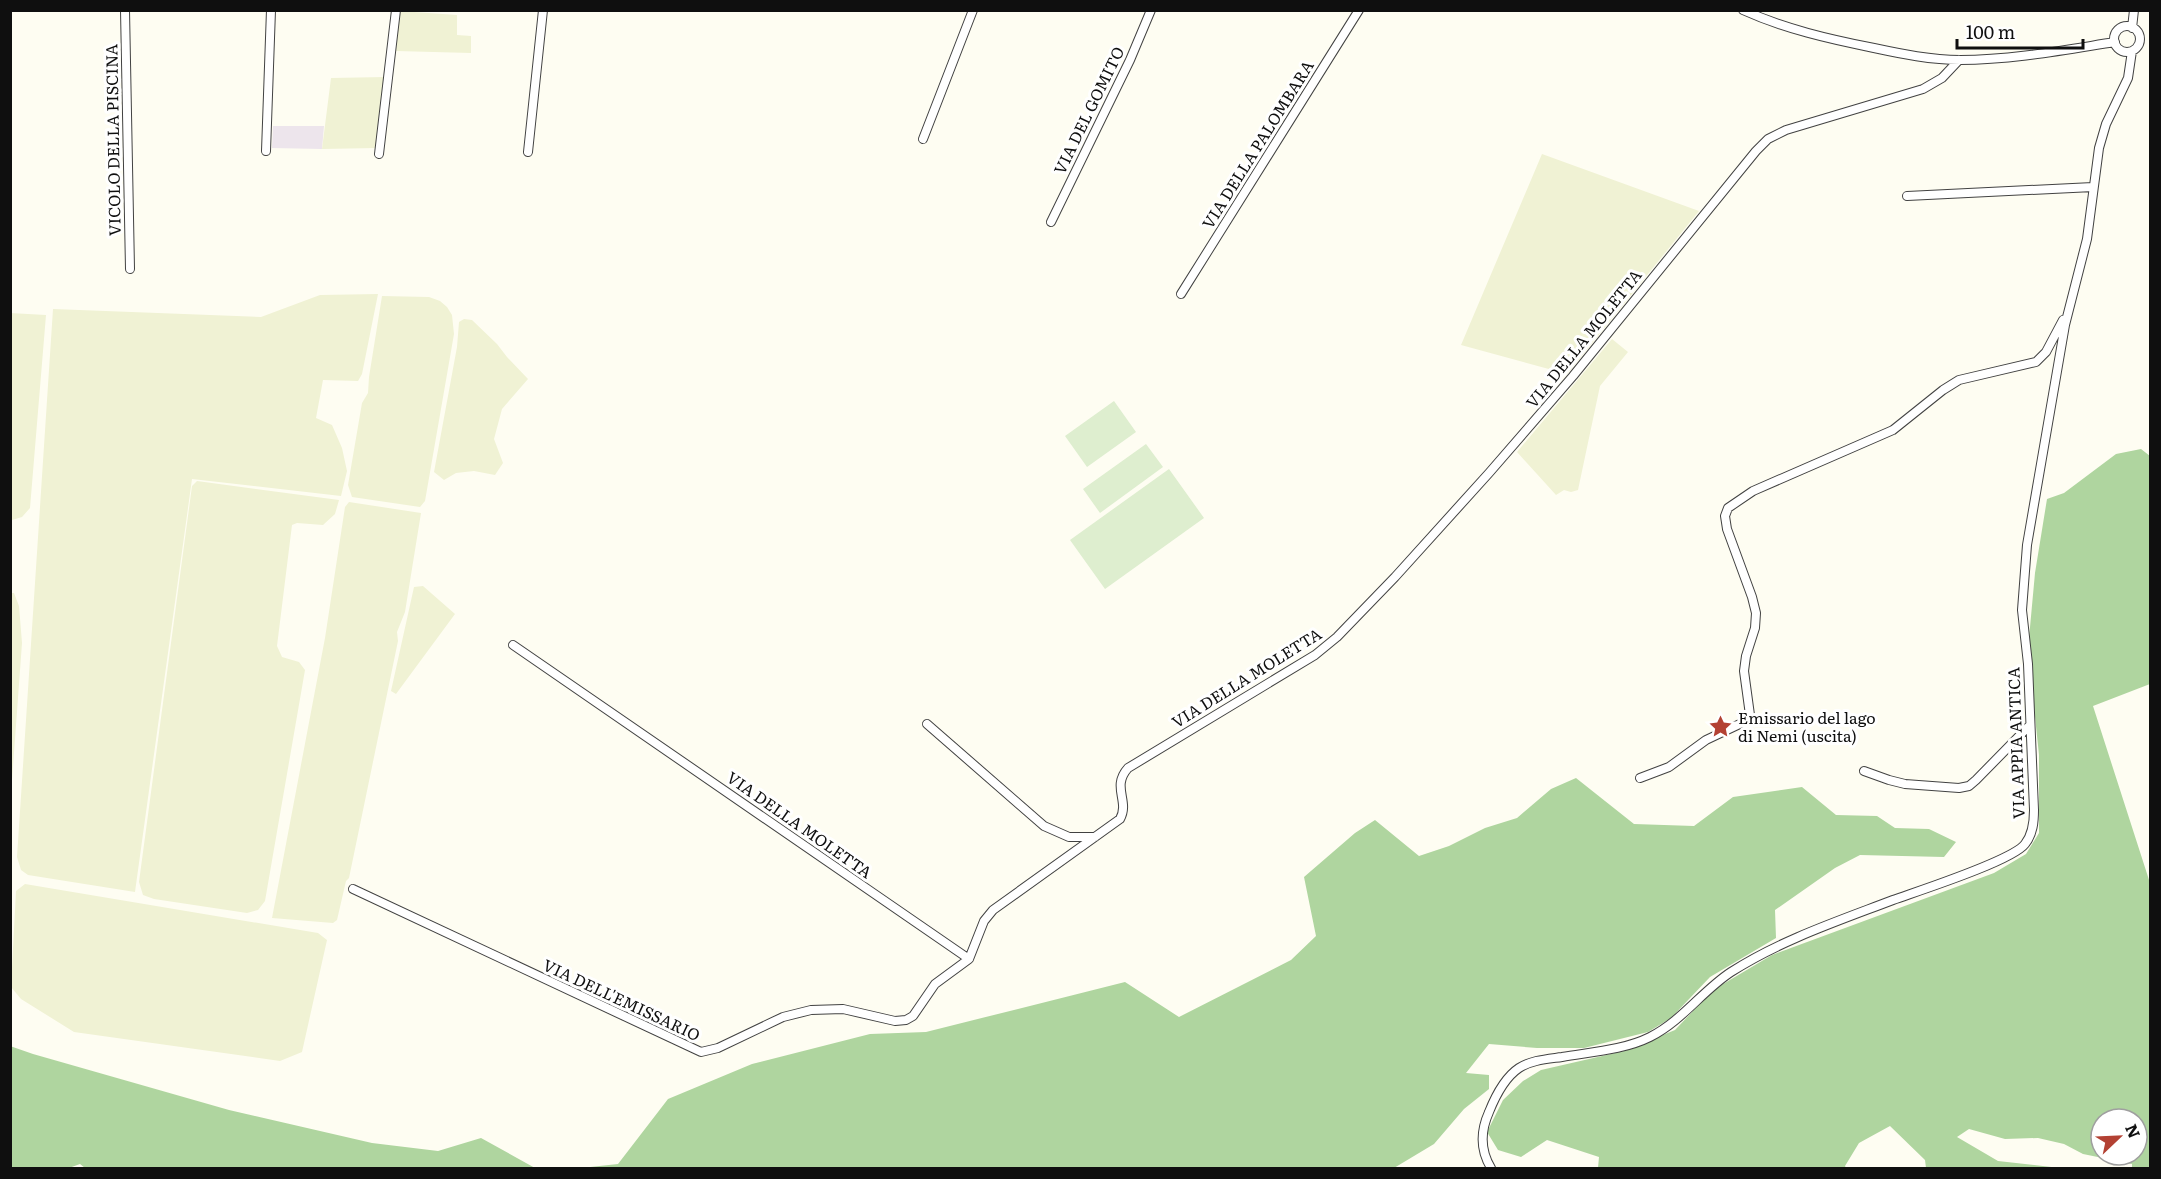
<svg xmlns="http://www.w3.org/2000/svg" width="2161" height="1179" viewBox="0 0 2161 1179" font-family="Literata,serif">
<rect width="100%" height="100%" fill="#fefdf2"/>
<path fill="#ede5ec" d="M273,126H324L322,149L272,148Z"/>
<path fill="#f0f2d4" d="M400,11L457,15V35L471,36V53L396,51Z
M385,77L376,148L322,149L331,78Z
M1542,154L1699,211L1567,374L1461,345Z
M378,294L362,374L358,381L323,380L316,418L332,425L342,448L347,471L341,496L192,479L135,892L28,875L21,870L17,857L53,309L261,317L320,295Z
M382,296L429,297L440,301L447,307L452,315L454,334L425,501L420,507L352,497L348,485L362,403L368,393L369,377Z
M10,313L46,315L30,508L22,517L12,520Z
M464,319L472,320L497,344L507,357L528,379L502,409L494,439L503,463L495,475L474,471L456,473L444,480L434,472L457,347L459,322Z
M1612,339L1628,352L1600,386L1578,490L1571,492L1564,490L1556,495L1517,452Z
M197,481L339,500L335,514L323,525L297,523L292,525L277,646L282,657L299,662L305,670L265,901L258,910L247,913L154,899L143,895L139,882L192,486Z
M349,502L421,513L405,612L397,632L398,641L349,878L346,881L337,920L333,923L272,918L325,638L345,507Z
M423,586L455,614L396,694L391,691L414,587Z
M11,593H14L19,606L22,643L11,794Z
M25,884L318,933L327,940L302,1052L280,1061L74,1032L21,999L11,987L16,891Z"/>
<path fill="#afd59f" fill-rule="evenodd" d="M2141,449L2150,456V684L2093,706L2150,883V1168H2132V1164L2083,1154L2064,1144L2038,1138L2005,1139L1969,1129L1957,1137L1998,1161L2060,1168H1926L1925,1160L1890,1126L1859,1143L1845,1166L1846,1168H1598L1599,1157L1547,1140L1521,1157L1498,1150L1487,1132L1503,1100L1523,1081L1541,1070L1624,1051L1675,1030L1713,990L1772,955L1994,873L2026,854L2039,833V755L2028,649L2035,573L2047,499L2064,493L2116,454ZM2101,1119H2137V1155H2101Z
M1576,778L1634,824L1694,826L1733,797L1802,787L1836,815L1877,816L1895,828L1929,829L1956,842L1944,857L1860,855L1835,868L1775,910L1776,938L1710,977L1671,1018L1648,1032L1584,1048H1537L1489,1044L1466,1073L1489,1075V1089L1464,1109L1434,1144L1394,1168H581L618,1164L668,1099L752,1064L870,1034L926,1032L1125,982L1179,1017L1291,960L1316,936L1304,877L1355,833L1375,820L1419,856L1449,846L1485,828L1517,818L1551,789Z
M10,1046L33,1054L229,1110L372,1143L438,1151L481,1138L535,1168H85L80,1164L69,1168H11Z"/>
<path fill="#deeecf" d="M1114,401L1136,432L1087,467L1065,436Z
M1146,444L1163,467L1100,513L1083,489Z
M1169,469L1204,518L1105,589L1070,540Z"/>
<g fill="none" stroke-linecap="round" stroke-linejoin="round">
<defs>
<path id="minor" d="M125,10L130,269
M1743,10C1785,29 1829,39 1874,48C1902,54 1931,60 1960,60C2012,60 2064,50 2115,42
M2114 39a13 13 0 1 1 26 0a13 13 0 1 1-26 0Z
M2132,28L2134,10
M923,139L973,10
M266,151L271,10
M528,152L543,10
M379,154L396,10
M1907,196L2093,187
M1051,222L1130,60L1151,10
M1181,294L1359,10
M513,645L969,959L984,921L993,910L1120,819C1130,801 1111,787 1128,768L1315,655L1337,637L1395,577L1489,473L1573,376L1756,151L1768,139L1786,130L1923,89L1942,78L1959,60
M927,724L1044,826L1069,837H1095
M1864,771L1889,780L1905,784L1959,788L1969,786L1976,780L2030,725
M1640,778L1669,767L1706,740L1744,722L1750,715L1744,671L1746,656L1755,628L1756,613L1752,597L1727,529L1725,516L1728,508L1753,491L1893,430L1943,390L1959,380L2036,362L2046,352L2063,320
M353,889L701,1052L718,1048L783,1017L811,1010L843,1009L895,1021L906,1020L913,1016L935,984L969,959
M1491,1168C1480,1150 1480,1132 1489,1112C1495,1097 1504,1078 1519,1068C1531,1060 1548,1059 1562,1057C1591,1052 1624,1050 1650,1037C1682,1021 1702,991 1731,972C1781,940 1838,921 1893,900C1918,891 2012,861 2025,844C2033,834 2034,822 2034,810L2028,664L2022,610L2027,545L2065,325L2087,239L2099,148L2106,124L2128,78L2132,51"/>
</defs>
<use href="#minor" stroke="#424242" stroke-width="10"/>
<use href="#minor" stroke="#fff" stroke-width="8"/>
</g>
<defs>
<symbol id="sight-bare" viewBox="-9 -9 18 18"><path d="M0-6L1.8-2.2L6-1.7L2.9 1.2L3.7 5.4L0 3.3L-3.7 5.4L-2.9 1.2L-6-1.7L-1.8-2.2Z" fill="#b34133" stroke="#fff" stroke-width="2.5" paint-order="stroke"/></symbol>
</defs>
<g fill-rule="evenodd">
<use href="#sight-bare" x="1704" y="710" width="33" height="33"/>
</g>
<g text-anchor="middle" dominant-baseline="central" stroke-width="6" stroke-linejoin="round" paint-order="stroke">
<g font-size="16" fill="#0f0f0f" stroke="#fff">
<text transform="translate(1088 110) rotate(-64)">VIA DEL GOMITO</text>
<text transform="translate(112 140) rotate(-91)">VICOLO DELLA PISCINA</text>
<text transform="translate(1257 144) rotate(-58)">VIA DELLA PALOMBARA</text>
<text transform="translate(1583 338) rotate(-51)">VIA DELLA MOLETTA</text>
<text transform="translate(1246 677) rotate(-32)">VIA DELLA MOLETTA</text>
<text transform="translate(2015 743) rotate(-92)">VIA APPIA ANTICA</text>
<text transform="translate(800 824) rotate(35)">VIA DELLA MOLETTA</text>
<text transform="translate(622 999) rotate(25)">VIA DELL'EMISSARIO</text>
</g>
<g font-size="16" fill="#0f0f0f" stroke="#fff" text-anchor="start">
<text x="1738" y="717">Emissario del lago<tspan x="1738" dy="18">di Nemi (uscita)</tspan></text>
</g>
</g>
<rect width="2161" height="1179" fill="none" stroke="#0f0f0f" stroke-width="24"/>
<g transform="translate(2119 1137) rotate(67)"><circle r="28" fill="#ffffff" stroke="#9f9f9f" stroke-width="1.5"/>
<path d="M0-4.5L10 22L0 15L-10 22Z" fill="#b34133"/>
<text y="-9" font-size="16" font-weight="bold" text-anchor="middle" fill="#0f0f0f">N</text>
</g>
<path d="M1957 39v9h126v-9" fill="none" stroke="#0f0f0f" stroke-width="3"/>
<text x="1966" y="39" font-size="18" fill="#0f0f0f" stroke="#ffffff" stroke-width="4.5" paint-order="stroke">100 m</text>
</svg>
